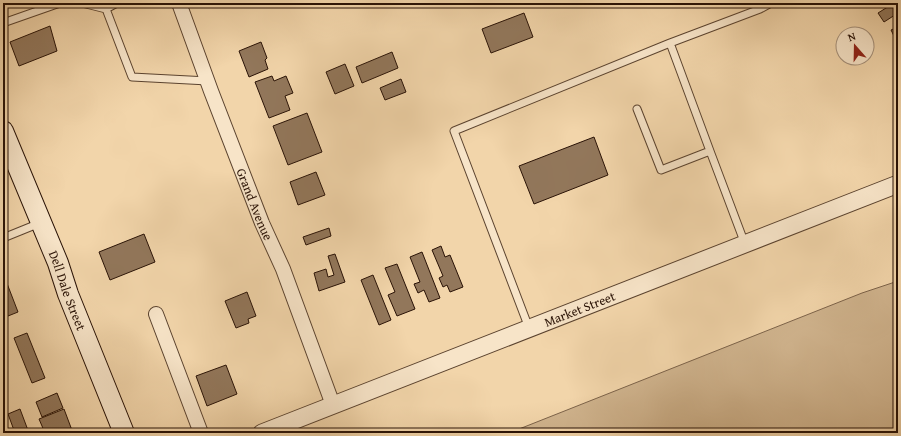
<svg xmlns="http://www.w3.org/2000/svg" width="901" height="436" viewBox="0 0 901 436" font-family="'Gentium Book Plus',serif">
<rect width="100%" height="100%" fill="#f2d5aa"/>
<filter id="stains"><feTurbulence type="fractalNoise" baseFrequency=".005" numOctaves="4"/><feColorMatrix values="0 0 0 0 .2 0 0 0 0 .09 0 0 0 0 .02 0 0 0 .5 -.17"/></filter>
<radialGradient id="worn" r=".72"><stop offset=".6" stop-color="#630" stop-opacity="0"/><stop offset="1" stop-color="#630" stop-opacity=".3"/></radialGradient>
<path fill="#d0b48e" stroke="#7c634a" d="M898,281V433H509L862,293Z"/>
<path fill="#92775b" stroke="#291206" d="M894,3H898V13L884,22L878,13Z
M524,13L533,37L491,53L482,29Z
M50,26L57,51L19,66L10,42Z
M898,27V36L895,38L891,30Z
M261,42L267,58L265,60L268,69L249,77L239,51Z
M392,52L398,68L362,83L356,67Z
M345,64L354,86L335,94L326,72Z
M272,76L274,81L286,76L293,93L285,96L290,110L269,118L255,82Z
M401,79L406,92L385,100L380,88Z
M307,113L322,152L288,165L273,126Z
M594,137L608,175L534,204L519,166Z
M316,172L325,195L298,205L290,182Z
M329,228L331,236L306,245L303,237Z
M144,234L155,262L110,280L99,252Z
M441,246L445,257L450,255L463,287L450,292L447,285L443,287L439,278L443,276L432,250Z
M422,252L440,298L429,302L424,290L418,293L414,284L420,282L410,257Z
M335,254L345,282L319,291L314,273L326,269L328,277L334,275L328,256Z
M397,264L415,309L397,316L388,295L395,292L385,268Z
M3,273L18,312L3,318Z
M373,275L391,320L379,325L361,280Z
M247,292L256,316L248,319L249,323L236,328L225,301Z
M27,333L45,378L32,383L14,338Z
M226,365L237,394L207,406L196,376Z
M57,393L63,408L42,417L36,402Z
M20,409L29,433H15L8,414Z
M64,409L73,433H45L39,419Z"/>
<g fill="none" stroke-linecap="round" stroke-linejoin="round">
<defs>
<path id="service" d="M82,3L106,9
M117,3L106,9L132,77L208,81
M3,23L60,3
M637,109L661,170L710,151L670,43
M710,151L745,244
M3,238L40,223
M529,328L454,131L670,43L760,9L771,3"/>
<g id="minor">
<path id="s1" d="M179,3L211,91L262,223L283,269L333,405"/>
<path d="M156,314L201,433"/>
</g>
<g id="tertiary">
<path id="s2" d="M262,433L898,184"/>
</g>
<g id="secondary">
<path id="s3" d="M3,131L58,263L68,294L124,433"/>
</g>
</defs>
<use href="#service" stroke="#5b432f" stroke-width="9"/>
<use href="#minor" stroke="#5b432f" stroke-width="16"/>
<use href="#tertiary" stroke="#5b432f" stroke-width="19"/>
<use href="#secondary" stroke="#291206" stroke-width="22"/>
<use href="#service" stroke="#f7e4c8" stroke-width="7"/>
<use href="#minor" stroke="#f7e4c8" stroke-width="14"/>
<use href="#tertiary" stroke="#f7e4c8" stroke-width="17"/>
<use href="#secondary" stroke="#f7e4c8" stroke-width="20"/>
</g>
<g text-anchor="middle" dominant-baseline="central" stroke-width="3.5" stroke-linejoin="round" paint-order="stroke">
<g font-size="13" fill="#291206" stroke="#f7e4c8">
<text stroke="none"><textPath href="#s1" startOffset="215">Grand Avenue</textPath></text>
<text stroke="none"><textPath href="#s3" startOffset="172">Dell Dale Street</textPath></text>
<text stroke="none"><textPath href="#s2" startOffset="341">Market Street</textPath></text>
</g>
</g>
<rect width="901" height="436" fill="none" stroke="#f2d5aa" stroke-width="16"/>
<rect x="4" y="4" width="893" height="428" fill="none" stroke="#291206" stroke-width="2"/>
<rect x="8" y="8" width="885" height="420" fill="none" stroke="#291206"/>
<g transform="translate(855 46) rotate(340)"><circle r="19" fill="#f7e4c8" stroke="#a5907a"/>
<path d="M0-3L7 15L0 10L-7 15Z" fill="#8f2418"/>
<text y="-6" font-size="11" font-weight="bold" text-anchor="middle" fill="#291206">N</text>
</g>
<rect width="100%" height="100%" filter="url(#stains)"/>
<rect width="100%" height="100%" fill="url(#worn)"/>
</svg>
